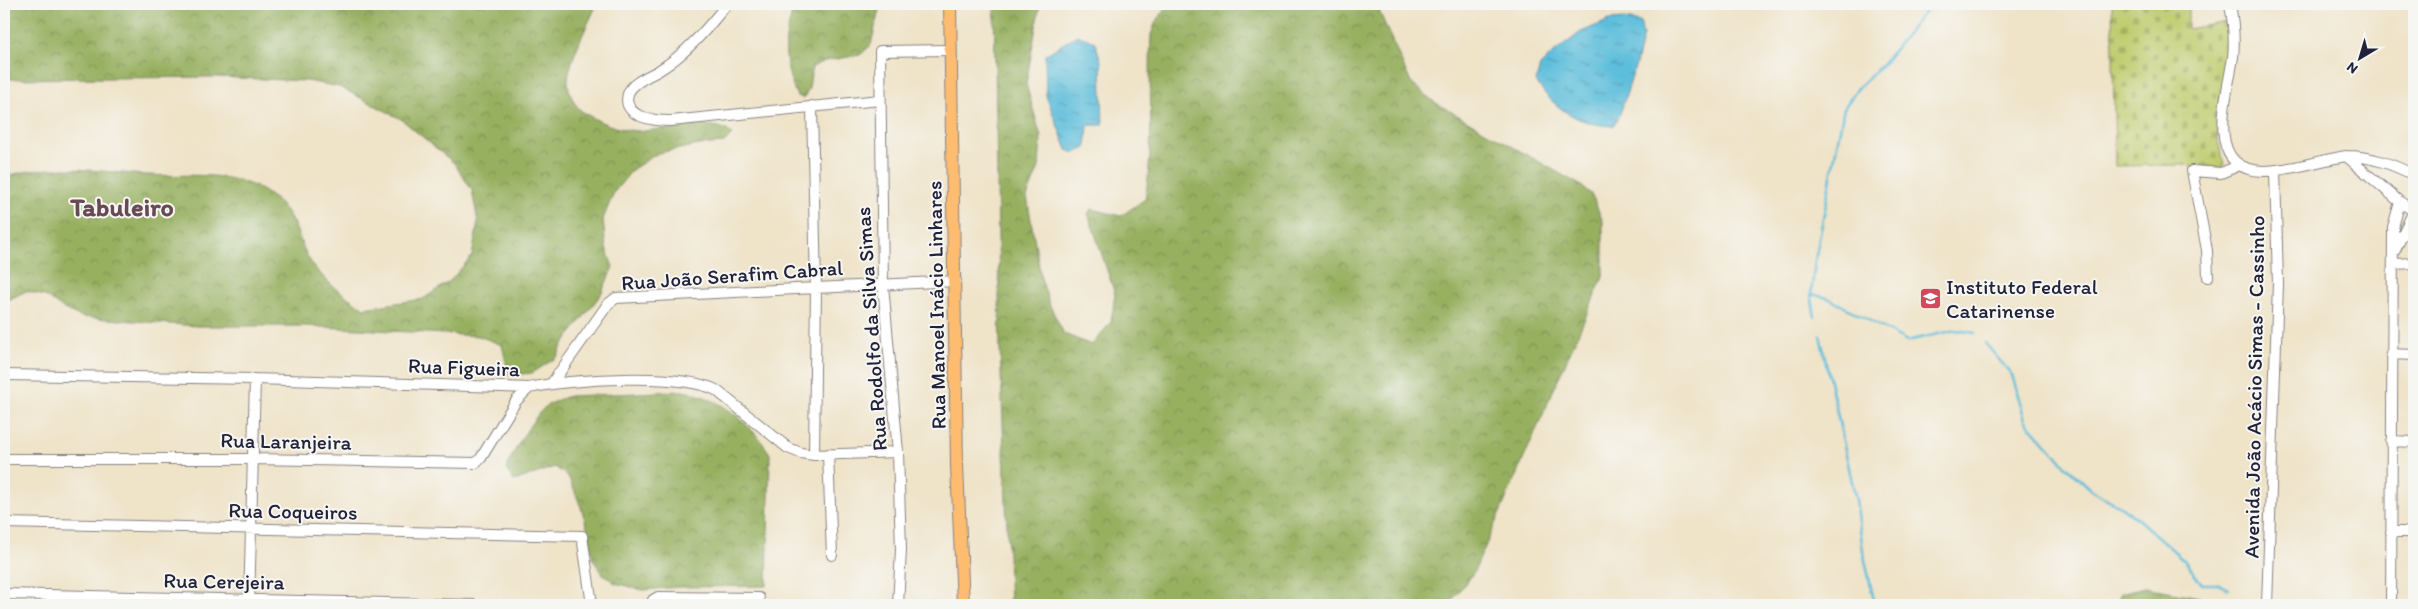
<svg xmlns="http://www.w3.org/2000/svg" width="2418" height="609" viewBox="0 0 2418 609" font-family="Itim,sans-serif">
<defs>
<pattern id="forest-crowns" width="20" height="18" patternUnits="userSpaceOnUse" patternTransform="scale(1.25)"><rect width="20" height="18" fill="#97b060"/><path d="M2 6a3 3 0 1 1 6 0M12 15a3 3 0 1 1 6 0" fill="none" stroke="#7b8f50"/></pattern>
<pattern id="cemetery-stones" width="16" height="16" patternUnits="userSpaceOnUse" patternTransform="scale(1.25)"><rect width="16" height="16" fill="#bfcc6d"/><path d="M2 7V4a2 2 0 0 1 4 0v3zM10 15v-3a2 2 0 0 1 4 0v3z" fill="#a4af5f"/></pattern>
<pattern id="water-ripples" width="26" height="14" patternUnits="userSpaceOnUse" patternTransform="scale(1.25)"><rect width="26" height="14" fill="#5dbedb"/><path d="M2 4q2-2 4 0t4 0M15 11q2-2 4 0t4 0" fill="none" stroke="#4c9ab3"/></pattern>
</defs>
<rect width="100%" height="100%" fill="#f6f6f2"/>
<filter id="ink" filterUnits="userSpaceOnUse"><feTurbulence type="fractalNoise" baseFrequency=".02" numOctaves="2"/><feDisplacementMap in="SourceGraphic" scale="10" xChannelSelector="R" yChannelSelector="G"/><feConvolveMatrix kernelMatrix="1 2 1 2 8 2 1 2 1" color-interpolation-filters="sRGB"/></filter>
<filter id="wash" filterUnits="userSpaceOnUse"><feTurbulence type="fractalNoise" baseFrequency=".0096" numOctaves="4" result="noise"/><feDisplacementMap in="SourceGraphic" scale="20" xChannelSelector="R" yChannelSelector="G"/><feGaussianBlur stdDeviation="1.12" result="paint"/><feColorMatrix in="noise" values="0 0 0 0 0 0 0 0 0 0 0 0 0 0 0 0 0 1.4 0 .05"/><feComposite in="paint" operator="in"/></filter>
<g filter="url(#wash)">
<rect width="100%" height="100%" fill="#efe3c8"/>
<path fill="url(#forest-crowns)" stroke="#5c694e" d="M4,4H597C588,24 570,58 568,79C567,90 574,106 583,112C598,122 618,130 637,131C659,132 718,115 732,135L724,143L699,145L658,153L633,169L614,192L603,219L606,248L613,267L601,294L563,344L557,357L532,373L509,375L502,345L479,336L305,326H197L82,317L64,309L45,296L26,291L4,302V177C49,162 101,172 147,175C181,177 216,171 249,184C258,187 270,195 278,202C297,218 299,245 312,264C326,283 345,296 364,308L423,299L450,281L472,256L478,222L472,190L454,163L401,119L340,87L307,81L217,77L4,79Z
M791,4H889L879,9L871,45L860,55L825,61L812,67L809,88L804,98L797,96C789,80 784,56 786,38C787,27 794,15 791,4Z
M994,4H1040L1026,84L1041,137L1039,167L1027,197L1041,278L1050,306L1064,334L1092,345L1111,322L1115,294L1088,213L1092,209L1121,216L1145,199C1155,144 1148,90 1151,35L1156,21L1170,4H1376L1411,83L1434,102L1580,185L1592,195L1603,222V277L1474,572L1448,605H1010L1000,347Z
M683,391C721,398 750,422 770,454L767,586L679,587L643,590L615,583L602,573L593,559L588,530L580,504L568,476L555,467L514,481L506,469C511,455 533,418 544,408C552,402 559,399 569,396Z
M2145,587L2199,597L2215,605H2115L2121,593Z"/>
<path fill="url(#cemetery-stones)" stroke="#707754" d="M2112,4H2188V29L2226,22C2227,34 2228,45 2227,57C2224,95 2208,126 2225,163L2221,168L2183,165L2115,166Z"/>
<path fill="url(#water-ripples)" stroke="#40708b" d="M1625,19L1640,22L1643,35L1636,64L1620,114L1613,126C1580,125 1553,109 1536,81L1540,66L1551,55L1581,32L1610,20Z
M1077,35L1095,42L1101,61L1103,125H1088L1086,148L1075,153L1067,150L1046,96L1045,55Z"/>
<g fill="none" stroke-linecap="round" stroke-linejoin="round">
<path stroke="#5dbedb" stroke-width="2.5" d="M1811,294L1828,298L1907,341L1956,330L1975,333
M1815,317L1811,294L1815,261L1844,108L1858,88L1882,65L1931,4
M1820,335L1856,500L1863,551L1875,605
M1985,343L2012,375L2025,420L2065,465L2094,492L2122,507L2140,521L2184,560L2202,584H2218L2229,589"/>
</g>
</g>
<g filter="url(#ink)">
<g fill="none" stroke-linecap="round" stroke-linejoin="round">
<defs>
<path id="minor" d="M727,4C707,29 686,54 658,71C649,76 631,83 628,94C621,118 657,121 671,121L880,100
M2230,4C2233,21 2235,40 2233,57C2228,94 2202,170 2263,171C2290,171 2320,160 2346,156C2371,156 2392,164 2414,175
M812,106L816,288L814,455
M2346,156L2400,202L2414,211
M2395,250L2414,211
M2394,264L2414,263
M2208,277L2207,250L2192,171L2221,173L2240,165
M2391,354L2414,355
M4,375L255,379L529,388C569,379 680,372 716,390L788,448L801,453L814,455L898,452
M552,383L608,304L616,298L956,281
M2391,441L2414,442
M828,454L832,555
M4,459H253L476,463L481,458L516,401L529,388
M4,523L582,536L592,605
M2391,532H2414
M4,594L474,605
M249,605L255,379
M653,605V600L658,597L759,598
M898,605L901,550L898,452L883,285L880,51L951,50
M2267,605L2278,284L2275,170
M2391,605L2393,227L2400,202"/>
<path id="major" d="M950,4L957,465L963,605"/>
</defs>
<use href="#minor" stroke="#888282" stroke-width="12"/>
<use href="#major" stroke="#888282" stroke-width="14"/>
<use href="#minor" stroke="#fff" stroke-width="10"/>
<use href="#major" stroke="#fdbc6f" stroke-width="12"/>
</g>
</g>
<defs>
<symbol id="university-square" viewBox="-11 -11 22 22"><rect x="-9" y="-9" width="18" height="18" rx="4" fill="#d1495b" stroke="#f6f6f2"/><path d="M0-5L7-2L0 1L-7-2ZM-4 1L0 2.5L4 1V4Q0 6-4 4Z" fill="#fff"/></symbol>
</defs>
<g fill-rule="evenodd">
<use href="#university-square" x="1918" y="286" width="25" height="25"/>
</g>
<g text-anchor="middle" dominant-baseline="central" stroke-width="4" stroke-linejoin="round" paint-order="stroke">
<g font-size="21" fill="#22223b" stroke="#f6f6f2">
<text transform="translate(732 275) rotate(-4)">Rua João Serafim Cabral</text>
<text transform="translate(936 305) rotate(-91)">Rua Manoel Inácio Linhares</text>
<text transform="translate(871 329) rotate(-94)">Rua Rodolfo da Silva Simas</text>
<text transform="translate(464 367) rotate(2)">Rua Figueira</text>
<text transform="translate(2254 387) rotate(-89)">Avenida João Acácio Simas - Cassinho</text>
<text transform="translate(286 441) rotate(1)">Rua Laranjeira</text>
<text transform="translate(293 511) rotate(1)">Rua Coqueiros</text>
<text transform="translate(224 581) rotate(1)">Rua Cerejeira</text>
</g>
<g font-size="21" fill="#22223b" stroke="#f6f6f2" text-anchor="start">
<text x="1946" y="286">Instituto Federal<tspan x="1946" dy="24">Catarinense</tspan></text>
</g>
<g font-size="26" font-weight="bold" fill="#684a54" stroke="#f6f6f2">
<text x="122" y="207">Tabuleiro</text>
</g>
</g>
<rect width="2418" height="609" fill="none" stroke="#f6f6f2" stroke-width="20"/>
<g transform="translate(2360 58) rotate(218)" stroke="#f6f6f2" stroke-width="4" paint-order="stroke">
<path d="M0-4L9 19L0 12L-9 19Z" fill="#22223b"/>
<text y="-8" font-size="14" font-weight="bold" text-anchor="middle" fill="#22223b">N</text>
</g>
</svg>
